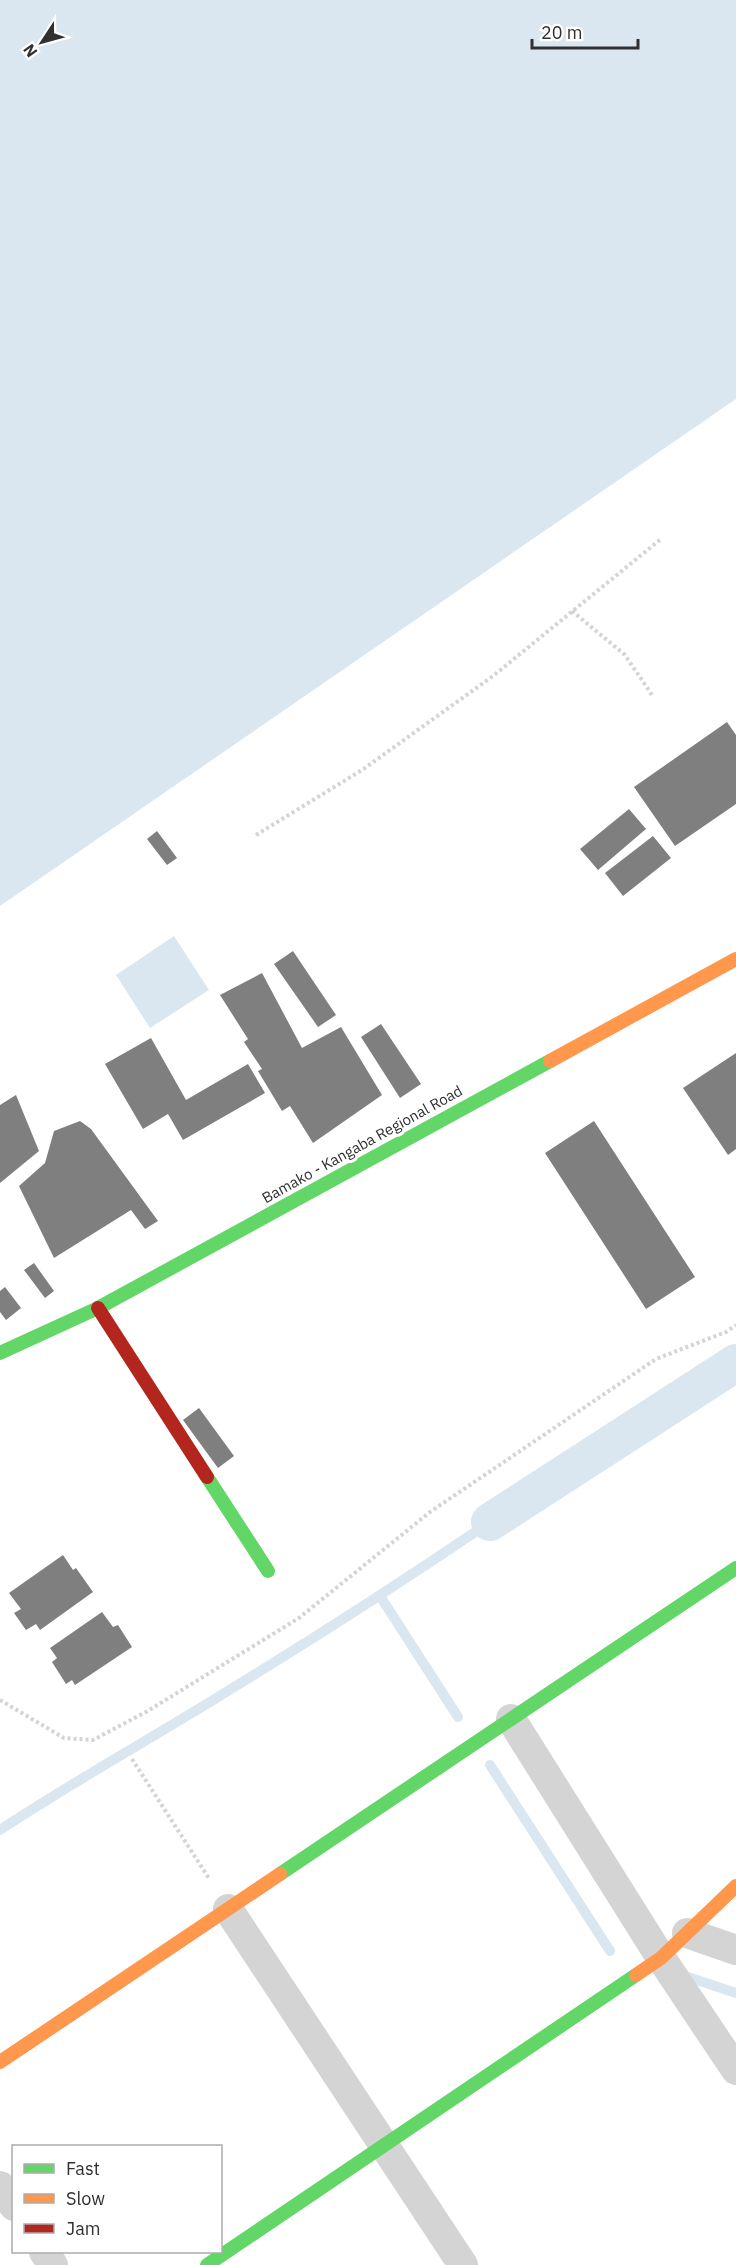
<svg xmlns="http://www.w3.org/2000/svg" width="736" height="2265" viewBox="0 0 736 2265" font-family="'IBM Plex Sans',sans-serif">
<rect width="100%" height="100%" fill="#fff"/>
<path fill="#dbe7f0" d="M0,0H736V399L0,906Z
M174,936L209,990L150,1028L116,975Z"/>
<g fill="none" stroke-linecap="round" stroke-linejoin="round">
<path stroke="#dbe7f0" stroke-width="10" d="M380,1596L458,1717
M490,1765L610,1951
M0,1830C71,1783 145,1742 218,1697C310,1641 400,1583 490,1522
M685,1976L736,1993"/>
<path stroke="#dbe7f0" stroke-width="38" d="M490,1522L736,1363"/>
</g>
<path fill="#7f7f7f" d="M727,722L736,735V804L675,846L634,787Z
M629,809L646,829L598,870L580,849Z
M157,831L177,858L167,865L147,839Z
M653,836L671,858L623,896L605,873Z
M293,951L336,1015L318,1027L274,964Z
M262,973L302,1048L341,1027L382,1095L313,1143L290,1106L282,1111L258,1071L262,1069L244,1042L248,1039L220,995Z
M381,1024L421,1084L400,1098L361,1037Z
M151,1038L186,1100L248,1064L265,1093L183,1140L168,1114L143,1129L105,1064Z
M736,1053V1149L728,1155L683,1088Z
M16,1095L39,1151L0,1183V1105Z
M80,1121L91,1129L158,1221L145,1229L131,1210L54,1258L19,1186L45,1163L54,1131Z
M594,1121L695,1277L646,1309L545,1153Z
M34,1263L54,1291L45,1298L24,1270Z
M5,1287L21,1308L6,1320L0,1312V1291Z
M199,1408L234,1456L218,1468L183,1420Z
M63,1555L73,1570L76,1568L93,1592L40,1630L36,1624L26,1630L14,1613L21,1609L9,1593Z
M102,1612L113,1627L118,1625L132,1647L75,1685L72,1680L66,1684L52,1662L57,1658L50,1648Z"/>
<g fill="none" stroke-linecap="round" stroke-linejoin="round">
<path stroke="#d4d4d4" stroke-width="4" stroke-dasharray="3 3" stroke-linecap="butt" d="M572,611L625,655L652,695
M256,835L362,770L493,676L661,539
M0,1700L64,1738L93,1740L146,1712L299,1618L430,1512L656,1359L726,1332L736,1325
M132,1759L210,1880"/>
<path stroke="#d4d4d4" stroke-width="30" d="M511,1719L661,1958L736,2070
M228,1909L463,2265
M687,1933L736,1950
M0,2186L14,2206
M44,2252L53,2265"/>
<path stroke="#63d668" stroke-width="14" d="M0,1353L98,1308L550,1061
M207,1477L268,1571
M280,1874L736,1568
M207,2265L636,1975"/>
<path stroke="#ff974d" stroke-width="14" d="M550,1061L736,959
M636,1975L661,1958L736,1886
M0,2062L280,1874"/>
<path stroke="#b3261e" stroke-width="14" d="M98,1308L207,1477"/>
</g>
<g text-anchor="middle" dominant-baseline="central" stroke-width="6" stroke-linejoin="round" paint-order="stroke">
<g font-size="15" fill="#303030" stroke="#fff">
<text transform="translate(362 1144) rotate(-29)">Bamako - Kangaba Regional Road</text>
</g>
</g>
<rect x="12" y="2145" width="210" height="108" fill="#ffffff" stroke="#acacac" stroke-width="1.5"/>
<rect x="24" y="2164" width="30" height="9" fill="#63d668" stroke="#acacac" stroke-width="1.5"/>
<text x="66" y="2175" font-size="18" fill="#303030">Fast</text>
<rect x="24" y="2194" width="30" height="9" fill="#ff974d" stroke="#acacac" stroke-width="1.5"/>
<text x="66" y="2205" font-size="18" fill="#303030">Slow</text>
<rect x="24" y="2224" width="30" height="9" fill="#b3261e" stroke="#acacac" stroke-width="1.5"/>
<text x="66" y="2235" font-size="18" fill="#303030">Jam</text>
<g transform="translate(42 42) rotate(234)" stroke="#ffffff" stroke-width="4.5" paint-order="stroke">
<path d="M0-4.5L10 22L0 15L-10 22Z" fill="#303030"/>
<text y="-9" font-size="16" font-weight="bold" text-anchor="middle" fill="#303030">N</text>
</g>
<path d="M532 39v9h106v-9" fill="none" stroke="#303030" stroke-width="3"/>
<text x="541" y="39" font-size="18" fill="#303030" stroke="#ffffff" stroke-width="4.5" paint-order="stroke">20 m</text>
</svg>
